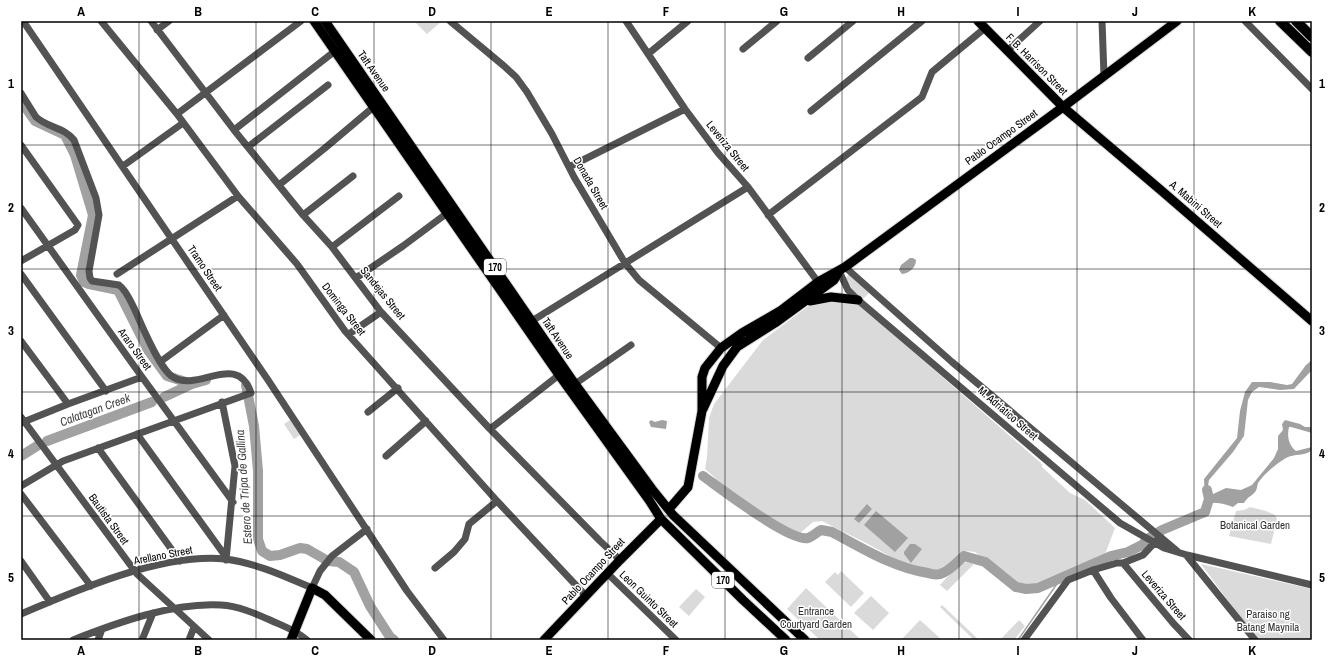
<svg xmlns="http://www.w3.org/2000/svg" width="1333" height="661" viewBox="0 0 1333 661" font-family="'Archivo Narrow',sans-serif">
<rect width="100%" height="100%" fill="#fff"/>
<path fill="#dadada" d="M414,21H442L427,34Z
M848,275H850L869,293L863,299L853,290L846,278Z
M824,301L854,302L862,307L1042,464V467L1070,493L1085,500L1115,528L1105,554C1089,561 1039,588 1024,585C1011,582 987,561 975,552L967,551L962,554L942,573L900,562L868,544L822,521L813,522L799,534L771,519L736,496L705,469L707,457L709,418L714,404L763,340L811,304Z
M290,420L300,435L294,439L284,424Z
M1250,507L1266,511L1275,515L1277,519L1271,544L1229,536L1236,511L1244,510Z
M967,562L974,564L947,591L940,585C947,578 957,564 967,562Z
M1201,564L1312,589V640H1257Z
M841,571L864,593L851,607L825,582L835,572L838,575Z
M806,588L861,640H820L787,609Z
M696,589L705,597L689,616L679,607Z
M871,596L889,613L873,630L854,613Z
M942,605L979,640H974L940,607Z
M920,620L942,640H901Z
M1019,620L1025,626L1014,640H1000Z"/>
<path fill="#a1a1a1" d="M910,258H913L916,260C916,267 910,273 902,274L899,270L901,265Z
M1312,360V370L1294,389L1280,390L1259,387L1252,392L1248,400L1244,436L1233,452L1209,480L1208,486L1211,495L1226,488L1241,490L1252,485L1274,458L1278,449V436L1283,430L1282,424L1285,420L1300,424L1305,427H1310L1312,429V433L1291,427H1289C1287,435 1288,445 1296,451L1312,447V450C1304,457 1295,453 1286,458C1276,464 1264,474 1258,483C1257,486 1257,490 1255,492C1252,496 1248,496 1244,503H1238L1233,507C1224,503 1215,502 1205,503L1204,479L1237,438L1240,411L1245,392L1252,382H1270L1287,385L1292,384L1306,365Z
M651,420L655,422L662,420L667,421L666,429L651,427L649,422Z
M867,504L872,509L859,523L854,519Z
M876,511L908,538L895,552L864,525Z
M910,544H915L922,549L911,563L904,554V552Z"/>
<g fill="none" stroke-linecap="round" stroke-linejoin="round">
<path stroke="#a1a1a1" stroke-width="1.5" d="M1018,640L1061,578"/>
<path stroke="#a1a1a1" stroke-width="10" d="M21,101L35,121L65,135L75,155L93,215L81,275L84,282L89,284L118,290L148,350L167,376L192,384L206,380
M246,385L254,426L258,471V539L262,551L270,556L280,555L300,548L307,549L328,561L339,562L354,572L370,606L390,637L394,640
M164,397L192,384
M47,441L152,402
M21,456L37,446
M703,476C720,488 790,542 808,538C812,537 817,532 821,530L832,532C862,548 894,568 928,573C931,574 936,575 940,574C949,572 957,562 964,556L985,562L1016,587L1026,589L1038,588L1111,556L1128,552L1142,545L1149,538L1162,530L1205,512L1209,499L1207,490"/>
<defs>
<path id="major" d="M314,21L559,375L649,500L661,519L743,600L786,640
M325,21L575,384L652,489L673,515L805,640
M978,21L1063,107L1163,192L1312,321
M810,301L831,297L858,300
M703,409L723,366L737,347L775,323L834,280L839,271
M669,509L688,487L702,411V377L705,368L721,348L742,333L780,311L818,282L845,267L1063,107L1177,21
M291,640L312,588L325,595L371,640
M544,640L620,560L661,519"/>
<path id="highway" d="M1280,21L1312,52
M1296,21L1312,37"/>
</defs>
<use href="#major" stroke="#dbdbdb" stroke-width="11"/>
<use href="#highway" stroke="#dbdbdb" stroke-width="12"/>
<path stroke="#535353" stroke-width="7" d="M23,21L268,380L407,591L444,640
M101,21L177,114L238,196L297,264L345,331L497,501L586,596
M151,21L234,130L303,215L332,247L381,312L490,429L600,541L620,560
M450,21L504,66L516,77L527,92L552,134L574,177L625,263L639,280L721,348
M626,21L685,109L718,153L748,187L818,282
M1102,21L1104,76
M1245,21L1312,89
M157,30L169,21
M743,49L777,21
M1007,51L1040,21
M648,54L688,21
M808,58L853,21
M21,93L36,117C48,128 64,127 74,140L96,198L99,215L89,271L90,278L92,281L119,285C126,290 130,300 134,308C141,323 159,369 173,377C198,393 237,351 251,393L63,461L21,486
M811,111L922,21
M177,114L301,21
M234,130L335,51
M21,145L78,225L75,230L21,261
M248,147L328,85
M123,166L183,123
M569,167L685,109
M279,185L325,148L376,105
M21,208L142,377L233,502
M303,215L353,176
M768,215L922,97L932,72L985,28
M332,247L399,196
M845,267L952,362L1177,551
M839,271L848,290L858,300L1120,523L1164,548L1187,555L1312,585
M21,274L106,391
M117,274L238,196
M356,278L403,246L450,211
M527,324L748,187
M349,334L381,312
M21,341L68,404
M160,362L224,315
M572,386L631,345
M222,402L235,466L226,560
M368,412L398,388
M21,417L137,574L209,640
M21,423L68,404L142,377
M490,429L559,375
M137,434L226,557
M98,448L180,561
M386,456L426,421
M21,494L91,586
M1187,556L1255,640
M21,561L50,602
M1123,563L1173,623L1189,640
M435,568L454,552L465,539L469,524L497,501
M1093,570L1111,598L1143,640
M607,573L676,640
M21,614C79,589 163,553 225,559C256,563 284,576 312,588L320,571L332,556L367,529
M73,640C116,623 174,602 221,605C238,606 254,613 270,620C283,626 296,630 307,640
M98,640L102,629
M142,640L153,613
M189,640L194,627
M1024,640L1068,580L1093,570L1117,563H1123L1143,555L1157,540"/>
<use href="#major" stroke="#000" stroke-width="9"/>
<use href="#highway" stroke="#000" stroke-width="10"/>
<path stroke="#000" stroke-width="1" d="M323,21L570,380L650,491L671,516L801,640"/>
</g>
<path fill="none" stroke="#000" stroke-width="1" stroke-opacity="0.55" d="M139,21V640M256,21V640M374,21V640M491,21V640M608,21V640M725,21V640M842,21V640M959,21V640M1077,21V640M1194,21V640M21,145H1312M21,269H1312M21,392H1312M21,516H1312"/>
<g text-anchor="middle" dominant-baseline="central" stroke-width="3" stroke-linejoin="round" paint-order="stroke">
<g fill="#fff" stroke="#4c4c4c" stroke-width="1">
<rect x="484" y="259" width="22" height="16" rx="3"/>
<rect x="712" y="572" width="22" height="16" rx="3"/>
</g>
<g font-size="10" font-weight="bold" fill="#000">
<text x="495" y="267">170</text>
<text x="723" y="580">170</text>
</g>
<g font-size="11" fill="#000" stroke="#fff">
<text transform="translate(1037 64) rotate(45)">F. B. Harrison Street</text>
<text transform="translate(374 71) rotate(55)">Taft Avenue</text>
<text transform="translate(1001 137) rotate(-36)">Pablo Ocampo Street</text>
<text transform="translate(728 146) rotate(51)">Leveriza Street</text>
<text transform="translate(591 183) rotate(60)">Donada Street</text>
<text transform="translate(1196 204) rotate(41)">A. Mabini Street</text>
<text transform="translate(205 268) rotate(56)">Tramo Street</text>
<text transform="translate(383 293) rotate(51)">Sandejas Street</text>
<text transform="translate(344 309) rotate(52)">Dominga Street</text>
<text transform="translate(558 338) rotate(56)">Taft Avenue</text>
<text transform="translate(135 349) rotate(54)">Araro Street</text>
<text transform="translate(1008 413) rotate(41)">M. Adriatico Street</text>
<text transform="translate(109 519) rotate(54)">Bautista Street</text>
<text transform="translate(163 555) rotate(-11)">Arellano Street</text>
<text transform="translate(593 571) rotate(-47)">Pablo Ocampo Street</text>
<text transform="translate(1164 595) rotate(49)">Leveriza Street</text>
<text transform="translate(649 599) rotate(44)">Leon Guinto Street</text>
</g>
<g font-size="11" fill="#313131" stroke="#fff">
<text x="1255" y="525">Botanical Garden</text>
<text x="816" y="611">Entrance<tspan x="816" dy="13">Courtyard Garden</tspan></text>
<text x="1268" y="614">Paraiso ng<tspan x="1268" dy="13">Batang Maynila</tspan></text>
</g>
<g font-size="12" font-style="italic" fill="#424242" stroke="#fff">
<text transform="translate(95 410) rotate(-20)">Calatagan Creek</text>
<text transform="translate(244 487) rotate(-94)">Estero de Tripa de Gallina</text>
</g>
</g>
<rect width="1333" height="661" fill="none" stroke="#ffffff" stroke-width="44"/>
<rect x="22" y="22" width="1289" height="617" fill="none" stroke="#000" stroke-width="1.5"/>
<g font-size="13" text-anchor="middle" font-weight="bold" fill="#000">
<text x="81" y="16">A</text>
<text x="198" y="16">B</text>
<text x="315" y="16">C</text>
<text x="432" y="16">D</text>
<text x="549" y="16">E</text>
<text x="666" y="16">F</text>
<text x="784" y="16">G</text>
<text x="901" y="16">H</text>
<text x="1018" y="16">I</text>
<text x="1135" y="16">J</text>
<text x="1252" y="16">K</text>
<text x="11" y="88">1</text>
<text x="1322" y="88">1</text>
<text x="11" y="212">2</text>
<text x="1322" y="212">2</text>
<text x="11" y="335">3</text>
<text x="1322" y="335">3</text>
<text x="11" y="458">4</text>
<text x="1322" y="458">4</text>
<text x="11" y="582">5</text>
<text x="1322" y="582">5</text>
<text x="81" y="655">A</text>
<text x="198" y="655">B</text>
<text x="315" y="655">C</text>
<text x="432" y="655">D</text>
<text x="549" y="655">E</text>
<text x="666" y="655">F</text>
<text x="784" y="655">G</text>
<text x="901" y="655">H</text>
<text x="1018" y="655">I</text>
<text x="1135" y="655">J</text>
<text x="1252" y="655">K</text>
</g>
</svg>
